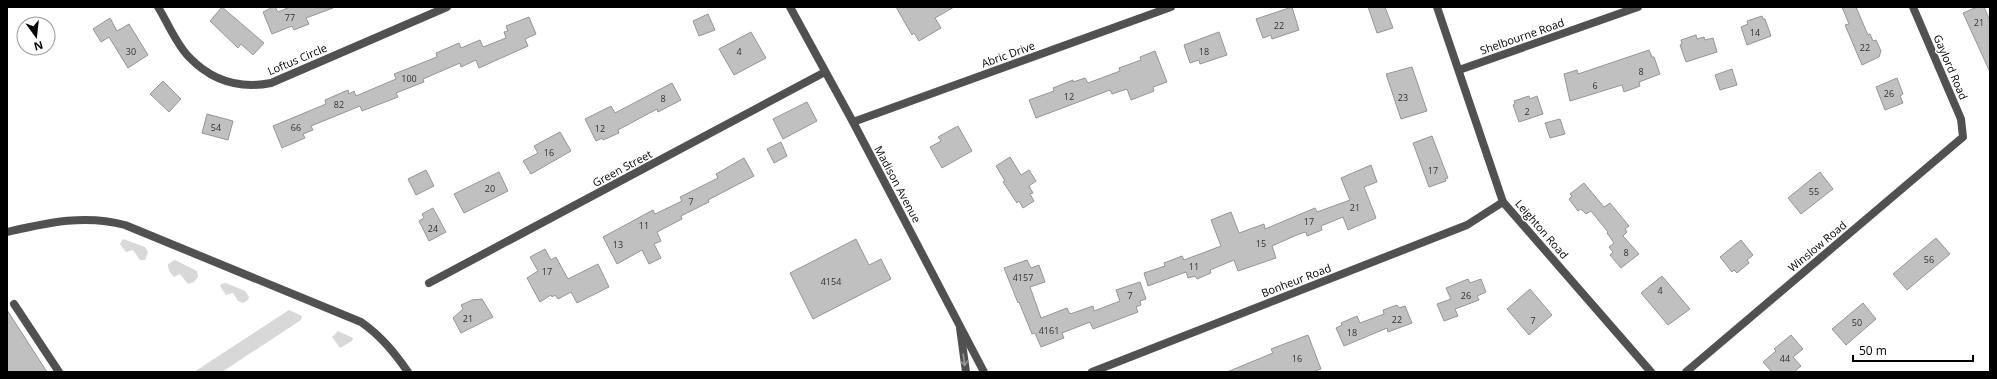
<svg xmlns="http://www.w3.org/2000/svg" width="1997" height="379" viewBox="0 0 1997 379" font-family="'Open Sans',sans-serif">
<rect width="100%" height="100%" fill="#fff"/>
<path fill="#d8d8d8" d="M123,239L145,247L148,252L145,260H140L133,250L126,252L120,244Z
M175,260L197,271L198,277L194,282L188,284L180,274L174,277C170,273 168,270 168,264Z
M226,283L245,291L249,297L248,300L243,303L238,301L233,293L226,295L220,286L221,284Z
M289,310L302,316L301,320L222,372H194Z
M338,331L353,338L352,341L340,348L332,337Z"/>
<path fill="#c0c0c0" stroke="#959595" d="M222,7L264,43L253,55L241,44L238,48L210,21Z
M273,7H275L278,12L290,7L333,8L306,18L309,24L294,30L292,26L272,34L263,12Z
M896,7H954L935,18L941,28L919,41L914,33L912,35Z
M1292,7L1299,30L1272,39L1271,35L1263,38L1256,19Z
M1368,7H1385L1393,28L1377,33Z
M1842,7H1856L1868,35L1870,34L1873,41L1876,40L1881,51L1879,57L1862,65L1845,25L1849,24Z
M1977,7H1984L1990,21V72L1963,13Z
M708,14L715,30L699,36L693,21Z
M1762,16L1763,19H1765L1771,36L1747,45L1741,27L1748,24L1747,21Z
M529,17L536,34L525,39L528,46L479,68L476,60L461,67L460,63L423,79L424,82L396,93L398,97L362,111L360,106L311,126L313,130L303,134L305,138L282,148L273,126L326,104L325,100L348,90L349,94L354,91L356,96L396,79L394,74L437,57L436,53L459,43L461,48L480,40L483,47L506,38L504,32L508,31L506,26Z
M110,18L117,31L129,24L148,55L128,68L109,37L101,42L93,29Z
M751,32L766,58L734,75L719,49Z
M1219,32L1227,55L1200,64L1199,60L1190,63L1184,45Z
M1696,35L1697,39L1704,37L1705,40L1713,38L1717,52L1686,62L1680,45L1682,44L1681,40Z
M1649,50L1652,57H1654L1660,74L1639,82L1640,86L1624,92L1622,85L1570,101L1564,74L1577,70L1578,74Z
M1155,51L1167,82L1153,87L1154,91L1131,100L1127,89L1112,94L1110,90L1036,118L1029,100L1054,91L1053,88L1073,80V82L1085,78L1088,83L1120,71L1119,68L1141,60L1140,57Z
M1412,67L1427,111L1401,119L1386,74Z
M1732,69L1737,85L1720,90L1715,75Z
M1897,78L1903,94L1900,96L1903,103L1885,110L1876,87Z
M163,81L181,99L169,112L150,94Z
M672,83L681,100L658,112L657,109L618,130L619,133L603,140L602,138L596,141L585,119L611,106L615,113Z
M1529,96L1530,99L1537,96L1543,114L1519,122L1513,105L1515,104L1514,101Z
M807,102L817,121L783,139L773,119Z
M207,114L233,121L228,140L202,133Z
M1560,119L1565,134L1550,138L1545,123Z
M958,126L972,151L942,168L930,147L941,141L938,137Z
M560,132L571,151L531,174L523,161L538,153L534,146Z
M1432,136L1448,178L1445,179L1446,181L1429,187L1413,143Z
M781,142L787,156L774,163L767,149Z
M1010,157L1021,175L1029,170L1036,181L1029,186L1033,193L1030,194L1034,201L1023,208L1019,201L1017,203L1003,182L1005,181L996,166Z
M744,158L754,176L708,200L709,202L681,216L682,219L657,232L661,241L654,244L661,258L649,264L642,250L617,264L603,237L653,210L655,214L682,201L680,197L718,178L716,174Z
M1371,165L1377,182L1364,187L1376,218L1348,230L1343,217L1321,226L1322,230L1307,236L1306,232L1299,234L1272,246L1276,258L1238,271L1234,260L1210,270L1211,273L1197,279L1195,276L1188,278L1186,272L1148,286L1144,273L1165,266L1164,263L1182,256L1184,260L1221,246L1211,220L1231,212L1239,233L1264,224L1265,229L1315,208L1317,212L1350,200L1341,178Z
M426,170L434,186L416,195L408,179Z
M499,172L508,191L464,213L454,194Z
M1820,172L1833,189L1801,214L1788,198Z
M1584,183L1604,207L1610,203L1629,226L1625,229L1627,232L1623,236L1639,254L1621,268L1610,255L1613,252L1609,247L1614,243L1607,233L1608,232L1591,211L1586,214L1581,209L1578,211L1569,199L1572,196L1570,194Z
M433,208L446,232L429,241L419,221L424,218L422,214Z
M1936,238L1950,254L1907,290L1893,274Z
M856,239L869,265L881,259L891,279L813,319L790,273Z
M1741,240L1753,255L1747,260L1749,263L1737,273L1734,270L1732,272L1720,257Z
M545,249L551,260L556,257L568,279L598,264L609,287L577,303L571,292L558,299L555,295L552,297L551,295L540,302L527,278L538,271L530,257Z
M1027,260L1031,268L1039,265L1045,282L1030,287L1041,318L1067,308L1070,314L1093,306L1094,311L1120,301L1116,290L1140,282L1146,299L1140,301L1141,305L1136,307L1138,312L1093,329L1090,322L1062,333L1064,338L1041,347L1035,333L1032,334L1019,302L1018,303L1004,268Z
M1662,276L1690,309L1668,325L1641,293Z
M1468,279L1470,283L1481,279L1486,292L1477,296L1479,300L1455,309L1458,316L1444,321L1437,304L1451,299L1446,288Z
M1530,289L1552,315L1529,335L1507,309Z
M482,299L493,317L461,333L453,318L463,309L461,305L472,300Z
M1863,303L1876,319L1846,345L1832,329Z
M1397,305L1399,308L1405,306L1412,323L1388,332L1387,328L1344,346L1336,328L1342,325L1341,323L1357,316L1360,323L1384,314L1383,310Z
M7,310L47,372H7Z
M1308,335L1321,369L1312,372H1227L1273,353L1271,349Z
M1791,335L1803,349L1793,357L1801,366L1794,372H1772L1763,362L1776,351L1774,349Z"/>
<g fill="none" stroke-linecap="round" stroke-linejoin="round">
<path stroke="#515151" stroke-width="8" d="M7,232C47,223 84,214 125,225L361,322C381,336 394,352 408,372
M14,304L59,372
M960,328L966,372"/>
<path stroke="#515151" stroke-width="8" d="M158,7C168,23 176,44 189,57C212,81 240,89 271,83L447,7
M1437,7L1503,202L1651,372
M1459,70L1638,7
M853,122L1171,7
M429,283L825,72
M1092,372L1467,225L1503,202
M1686,372L1963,137L1961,119L1913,7"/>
<path stroke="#515151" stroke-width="8" d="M790,7L853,122L984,372"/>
</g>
<defs><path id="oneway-shaft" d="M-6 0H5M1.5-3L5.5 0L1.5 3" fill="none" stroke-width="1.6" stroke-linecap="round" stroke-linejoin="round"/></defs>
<use stroke="#979797" href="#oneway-shaft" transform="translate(964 360) rotate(82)"/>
<g text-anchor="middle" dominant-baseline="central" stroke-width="3" stroke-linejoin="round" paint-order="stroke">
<g font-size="9" fill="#303030">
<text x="290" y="17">77</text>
<text x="1979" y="22">21</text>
<text x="1279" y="25">22</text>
<text x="1755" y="32">14</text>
<text x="1865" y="47">22</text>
<text x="131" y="51">30</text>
<text x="739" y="51">4</text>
<text x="1204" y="51">18</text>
<text x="1641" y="71">8</text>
<text x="409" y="78">100</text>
<text x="1595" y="85">6</text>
<text x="1889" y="93">26</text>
<text x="1069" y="96">12</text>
<text x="1403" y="97">23</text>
<text x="663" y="98">8</text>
<text x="339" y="104">82</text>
<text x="1527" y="111">2</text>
<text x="216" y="127">54</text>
<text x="296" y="127">66</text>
<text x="600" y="128">12</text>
<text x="549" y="152">16</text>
<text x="1433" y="170">17</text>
<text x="490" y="188">20</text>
<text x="1814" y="191">55</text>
<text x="691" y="201">7</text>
<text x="1355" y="207">21</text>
<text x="1309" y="221">17</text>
<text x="644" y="225">11</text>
<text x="433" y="228">24</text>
<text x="1261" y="243">15</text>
<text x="618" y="244">13</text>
<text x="1626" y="252">8</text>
<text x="1929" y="259">56</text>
<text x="1194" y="266">11</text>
<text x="547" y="271">17</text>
<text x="1023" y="277">4157</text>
<text x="831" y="281">4154</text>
<text x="1660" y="290">4</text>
<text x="1130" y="295">7</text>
<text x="1466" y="295">26</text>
<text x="468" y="318">21</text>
<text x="1397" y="319">22</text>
<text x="1533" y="320">7</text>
<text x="1857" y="322">50</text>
<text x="1049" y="330">4161</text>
<text x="1352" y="332">18</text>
<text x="1297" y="358">16</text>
<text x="1785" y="358">44</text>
</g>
<g font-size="11" fill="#000" stroke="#fff">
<text transform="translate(1522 36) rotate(-19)">Shelbourne Road</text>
<text transform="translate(1008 54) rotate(-20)">Abric Drive</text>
<text transform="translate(297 59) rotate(-23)">Loftus Circle</text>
<text transform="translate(1951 67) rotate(67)">Gaylord Road</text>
<text transform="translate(622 168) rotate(-28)">Green Street</text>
<text transform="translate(898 184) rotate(62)">Madison Avenue</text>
<text transform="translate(1542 229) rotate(49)">Leighton Road</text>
<text transform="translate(1817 246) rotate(-40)">Winslow Road</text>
<text transform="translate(1296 280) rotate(-21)">Bonheur Road</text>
</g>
</g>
<rect width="1997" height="379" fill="none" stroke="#000000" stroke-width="16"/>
<g transform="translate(36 36) rotate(165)"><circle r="19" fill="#ffffff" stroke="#999999"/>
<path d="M0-3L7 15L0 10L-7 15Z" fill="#000000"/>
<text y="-6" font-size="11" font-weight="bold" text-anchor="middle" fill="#000000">N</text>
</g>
<path d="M1853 355v6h120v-6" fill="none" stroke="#000000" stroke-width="2"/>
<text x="1859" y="355" font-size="12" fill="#000000" stroke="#ffffff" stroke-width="3" paint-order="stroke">50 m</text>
</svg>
